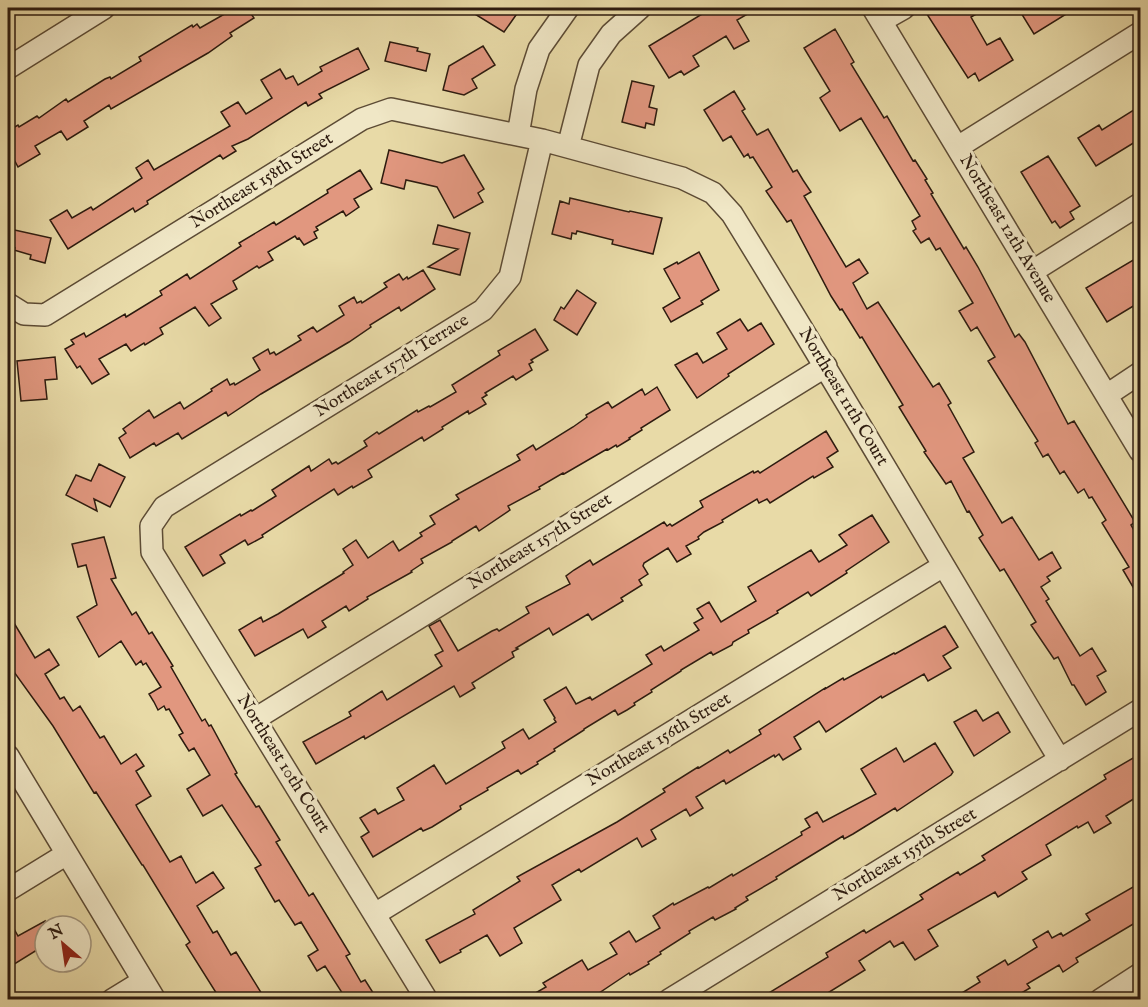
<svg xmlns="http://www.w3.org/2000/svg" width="1148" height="1007" viewBox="0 0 1148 1007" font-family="'IM FELL English',serif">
<rect width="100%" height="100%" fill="#e8daa7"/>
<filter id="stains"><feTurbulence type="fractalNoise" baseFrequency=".00333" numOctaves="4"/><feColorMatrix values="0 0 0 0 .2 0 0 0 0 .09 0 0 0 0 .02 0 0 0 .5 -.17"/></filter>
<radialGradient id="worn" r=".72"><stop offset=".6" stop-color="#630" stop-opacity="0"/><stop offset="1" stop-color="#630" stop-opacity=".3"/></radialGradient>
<path fill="#e1977f" stroke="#2d1b0f" stroke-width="1.5" d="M235,8H247L254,18L230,33L232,36L208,53L111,109L109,105L84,121L88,127L67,140L61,131L35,146L40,154L18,167L8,148V131L18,125L19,127L37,116L39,118L66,99L68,102L105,79L110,77L111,79L141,61L139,57L192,25L193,27L197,24L200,28Z
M465,8H521L504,32Z
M712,8H758L737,20L749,41L734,49L726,36L693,56L699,66L684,75L681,71L669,78L649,46Z
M923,8H987L971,17L987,45L1000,38L1013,60L979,81L975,73L968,78Z
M1018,8H1076L1034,34Z
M835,29L854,62L851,64L884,118L887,116L913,161L915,160L927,179L925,180L933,193L931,194L964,249L966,247L978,267L1015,337L1019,334L1025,342L1068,424L1074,421L1135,522L1131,525L1140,541V599L1123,570L1129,567L1102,523L1106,520L1092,497L1089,498L1084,489L1078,493L1064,471L1060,474L1048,454L1043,457L1035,443L1038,441L988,361L995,357L977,327L971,331L959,311L973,303L940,248L936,250L929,238L921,243L913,231L916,229L912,221L920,216L861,118L840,131L820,98L830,91L804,48Z
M390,42L418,48L417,51L430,54L426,71L385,61Z
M483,46L495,65L472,79L477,88L464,95L443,90L449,66Z
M358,48L369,69L319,94L322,98L308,106L306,102L248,139L232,146L236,151L223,159L220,155L147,201L148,204L135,212L133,208L68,249L50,220L67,210L72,218L91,207L93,210L142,178L136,168L148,160L154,170L230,126L221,112L238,102L246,114L272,98L261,80L280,69L286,79L293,76L298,85L322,71L320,67Z
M632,81L654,86L649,107L657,109L654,125L646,123L645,128L622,122Z
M734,91L745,109L742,111L757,135L768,129L793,172L797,170L803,180L811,192L804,196L846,267L859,259L868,273L853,283L867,309L878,302L933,387L939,383L951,403L948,405L974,452L963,458L1002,523L1012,517L1039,560L1052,552L1061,568L1047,577L1050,581L1041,587L1049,599L1046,601L1080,656L1092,648L1106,671L1097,676L1106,692L1086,705L1074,685H1072L1058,657L1054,659L1031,625L1036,622L1004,569L1000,571L979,538L983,535L969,511L967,512L951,481L946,484L924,452L926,451L899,407L903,405L862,337L860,338L842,309L840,310L831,296L791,220L787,222L766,191L772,187L753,157L750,158L748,154L744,157L731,136L723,141L704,110Z
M1140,106V139L1096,166L1078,138L1099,125L1102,130Z
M389,150L442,163L464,155L484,189L478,193L483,202L454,218L437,187L406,180L404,189L381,183Z
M1048,156L1080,206L1070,212L1074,219L1060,228L1055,221L1052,223L1021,172Z
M360,170L372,189L354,199L359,207L346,216L343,211L316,227L318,230L314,232L317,238L304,245L299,238L297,239L295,236L268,252L273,260L259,268L257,266L233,281L237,289L211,304L221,318L209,326L195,307L160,328L163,334L145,345L144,343L131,351L126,344L99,359L109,374L92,384L80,366L77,368L65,349L74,344L71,340L84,333L86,337L125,314L126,317L162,295L160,291L187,274L190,279L241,246L239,243L274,222L276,225L328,193L327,190Z
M570,198L629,212L630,211L662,218L653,254L612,244L613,240L577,231L576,234L572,233L571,239L552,234L560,201L569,204Z
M438,225L470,233L460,275L428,267L458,249L433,244Z
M10,229L51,238L45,263L30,259L31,255L14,250L15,248L8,246Z
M699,252L719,290L701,301L703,304L671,322L663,308L680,298L664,269L677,262L678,264Z
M1140,256V302L1107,322L1086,288Z
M423,270L435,289L401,311L399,307L370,325L371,327L349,342L261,394L228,416L226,412L182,439L178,433L156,446L154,443L130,458L119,438L126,433L123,429L149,410L154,418L180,402L184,409L212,391L211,389L227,379L230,385L234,383L235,385L260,370L253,358L268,349L270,354L274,352L276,355L301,340L298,336L313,327L317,332L344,315L339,306L354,297L357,303L361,301L362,303L387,287L384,283L399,274L403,280L407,277L408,279Z
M577,290L596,303L577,335L554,320L561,307L564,309Z
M740,319L748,331L761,323L774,344L728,374L729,376L697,398L675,365L697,353L703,363L727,349L717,333Z
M535,329L548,350L531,360L533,362L529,364L532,370L516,380L513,376L485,393L487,395L482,398L486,404L469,414L468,411L442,427L443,429L424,441L422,437L368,470L372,477L353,488L352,486L338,495L334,489L262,535L263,537L248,545L245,540L220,555L225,563L203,576L185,547L240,514L241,516L251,510L252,511L276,496L272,490L309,466L311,471L329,459L332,464L336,462L338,464L367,446L364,441L377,432L379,434L417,410L418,412L429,406L430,407L456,392L452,385L500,355L498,351Z
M55,357L57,379L45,380L47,399L21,401L17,361Z
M657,387L670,410L641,428L642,430L629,438L630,439L617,447L616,445L608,450L607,449L564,474L563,473L539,487L540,489L508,506L510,510L479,531L476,526L452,541V542L421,559L423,563L411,571L412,572L367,597L368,599L349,611L346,606L322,621L326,627L308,638L303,629L255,656L239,630L261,617L263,622L278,614L344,573L343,572L353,565L343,549L356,540L368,558L393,541L399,551L422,536L420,533L435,524L430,516L459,499L456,495L520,460L517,455L533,445L536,450L573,427L587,417L586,415L608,402L612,408L642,389L645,395Z
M826,431L838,451L827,458L833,467L814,478L813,476L770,503L767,499L759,503L757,499L722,520L723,522L704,532L698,537L699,539L686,546L691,554L677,562L668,548L644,563L643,566L648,574L639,580L642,585L621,598L623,601L592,620L588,614L553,635L549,628L516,648L518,649L512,652L514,657L472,683L475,688L460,697L454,686L365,739L364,736L316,764L303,742L351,716L349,712L382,691L387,700L442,666L435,655L443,651L429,626L440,620L458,651L492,631L497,629L499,631L529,613L526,607L570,584L566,576L574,570L590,560L593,565L664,522L667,526L670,524L672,526L703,507L700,501L753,471L754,473L758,471L760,473Z
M99,464L125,477L110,507L94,499L97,511L66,495L76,475L91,481Z
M872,515L889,542L846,571L847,573L811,596L808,592L777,611L778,613L748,630L749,633L733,642L732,645L713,655L711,652L681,670V671L651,690L652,692L634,703L635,705L627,710L618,715L615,710L584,729V730L554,749L555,751L537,762L538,764L521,774L518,770L487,788L488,790L460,806L461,809L432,827L423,831L421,828L373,857L361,837L369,832L360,818L375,809L378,814L404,800L397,788L434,765L446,784L505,748L502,742L523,729L529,739L556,722L554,719L555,718L544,700L566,687L576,704L590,697L592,700L652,664L646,655L661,646L664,651L699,630L694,623L703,618L697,609L709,602L721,622L756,601L748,587L811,550L819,562L847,545L839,535Z
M104,537L116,578L111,579L132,615L136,612L149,634L152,632L173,666L171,667L202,721L205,719L209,726L211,725L237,773L235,774L256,807L259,806L280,840L276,842L309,896L313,893L350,954L346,956L361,982L365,980L377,999H346L325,966L317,971L308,956L318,950L301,922L295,925L279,900L275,902L255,868L261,865L222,805L203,816L187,789L210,775L194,748L189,751L179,735L183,733L169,709L166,710L164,706L158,710L154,702L149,694L161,687L146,663L143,665L141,661L136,665L121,641L99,657L77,617L97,605L86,565L78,567L72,544Z
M8,613L35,658L49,649L59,665L45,674L60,699L64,697L73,711L80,706L100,738L104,736L121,764L136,754L144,766L136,771L151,796L136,805L138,809L170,862L181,856L196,883L213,872L224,888L197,906L213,933L217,931L231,955L236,952L265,999H220L186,945L190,942L143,865H142L96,792L94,793L53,726L14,672L8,658Z
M945,626L958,647L943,656L951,668L928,681L924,674L882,698L881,696L826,732L819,721L794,737L801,749L783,760L779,754L775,757L774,755L726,784L724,780L696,797L703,808L690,816L686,809L651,830L656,839L642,847L637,838L581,872L579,869L552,885L561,900L514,928L522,943L500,956L487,935L460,950L461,952L440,963L426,940L475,914L473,910L520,881L517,877L617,822L665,792L663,789L698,767L699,768L728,750L730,753L761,734L759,730L825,688V689L843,678L844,680L894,653L895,654Z
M976,710L983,721L998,712L1010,732L974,756L954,722Z
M935,743L953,772L951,775L897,811L895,808L853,834L844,839L843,836L789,869L776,877L777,879L746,897L748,900L735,908L736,909L715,920L713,917L689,931L690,933L660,952L661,954L648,962L649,964L630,975L629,973L590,999H525L546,987L543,983L582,960L588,970L617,954L610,943L629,931L636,942L660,928L653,916L673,903L674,905L708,887L709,888L732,874L733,876L802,835L801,832L810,827L805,819L817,812L823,822L876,794L861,769L896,748L904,762Z
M1140,754V795L1106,816L1111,823L1094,833L1088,822L1078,828L1077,826L1046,845L1051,855L1022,872L1027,879L998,897L995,892L928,930L938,946L915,960L903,942L894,947L890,941L859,961L865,970L818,999H759L828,957L826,953L864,930L866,933L923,899L920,895L958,872L960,875L985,860L982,856L1106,779L1104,775Z
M1140,883V920L1076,958L1078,962L1063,972L1059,965L1027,984L1030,988L1011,999H952L980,982L977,977L1005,960L1008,965L1037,947L1033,940L1048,931L1052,938L1061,933L1063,936L1090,920L1086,914Z
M8,918L18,936L45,921V945L8,968Z"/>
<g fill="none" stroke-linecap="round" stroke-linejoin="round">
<defs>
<path id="minor" d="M873,8L1140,451
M881,21L904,8
M8,68L104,8
M518,135L526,89L539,49L568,8
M568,147L589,65L611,34L640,8
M958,147L1140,33
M1033,271L1140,204
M8,304L24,314L45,315L362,119L391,109L542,140L682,178L713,193L732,214C844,395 950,578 1060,760
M1107,395L1140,373
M255,719L826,366
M8,756L155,1000
M8,890L65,855
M375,914L943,566
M112,1000L143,981
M427,1000L152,552L151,526L164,507L483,310L510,277L542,140
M669,1000L1140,710
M1100,1000L1140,974"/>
</defs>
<use href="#minor" stroke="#5c4b35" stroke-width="24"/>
<use href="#minor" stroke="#f0e7c6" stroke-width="21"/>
</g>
<g text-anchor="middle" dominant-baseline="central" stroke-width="6" stroke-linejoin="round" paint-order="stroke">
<g font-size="18" fill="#2d1b0f" stroke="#f0e7c6">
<text transform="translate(262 181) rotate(-32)">Northeast 158th Street</text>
<text transform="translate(1007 229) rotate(59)">Northeast 12th Avenue</text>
<text transform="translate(392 366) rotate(-32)">Northeast 157th Terrace</text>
<text transform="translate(843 397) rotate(59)">Northeast 11th Court</text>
<text transform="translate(540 542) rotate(-32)">Northeast 157th Street</text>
<text transform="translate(659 740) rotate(-31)">Northeast 156th Street</text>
<text transform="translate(283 764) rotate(58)">Northeast 10th Court</text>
<text transform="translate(905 855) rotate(-31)">Northeast 155th Street</text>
</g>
</g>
<rect width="1148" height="1007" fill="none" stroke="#e8daa7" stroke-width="30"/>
<rect x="9" y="9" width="1130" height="989" fill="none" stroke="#2d1b0f" stroke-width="3"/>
<rect x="15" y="15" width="1118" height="977" fill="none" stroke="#2d1b0f" stroke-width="1.5"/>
<g transform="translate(63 944) rotate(331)"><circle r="28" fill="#f0e7c6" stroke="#a2957d" stroke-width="1.5"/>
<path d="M0-4.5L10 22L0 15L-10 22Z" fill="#8f2418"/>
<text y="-9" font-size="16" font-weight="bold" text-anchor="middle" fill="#2d1b0f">N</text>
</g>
<rect width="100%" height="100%" filter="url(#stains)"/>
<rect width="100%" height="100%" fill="url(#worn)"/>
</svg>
